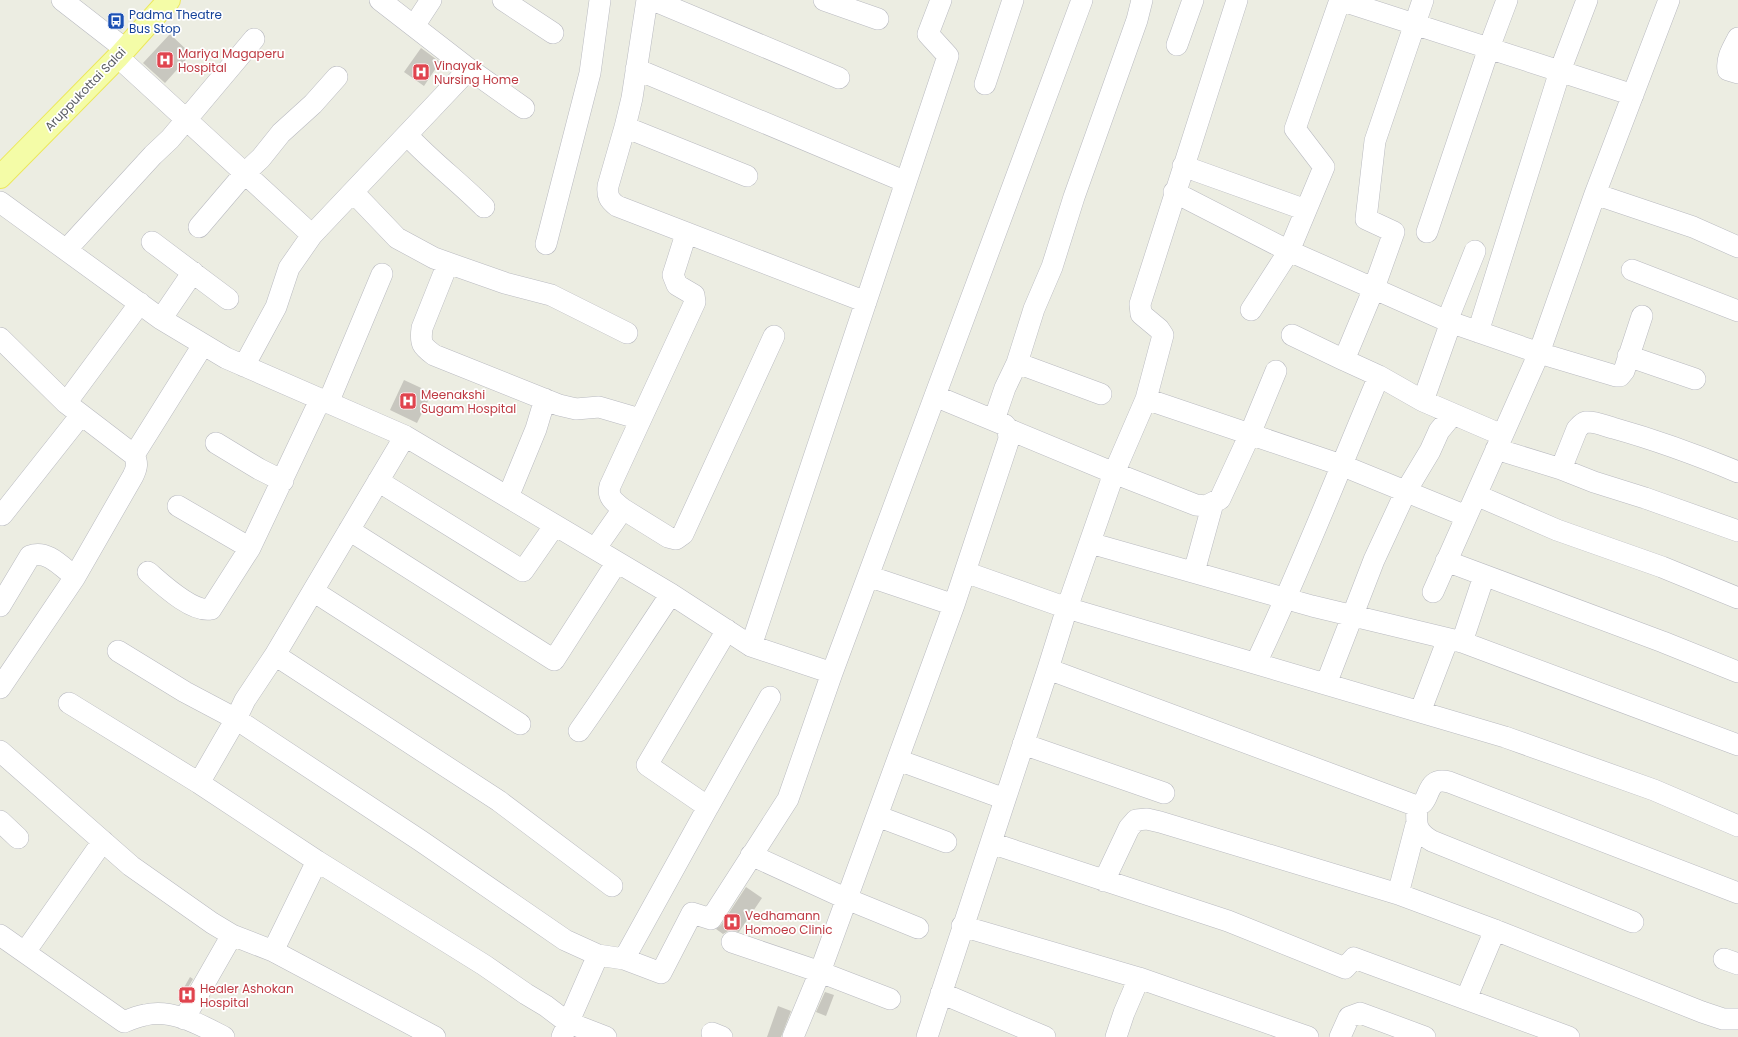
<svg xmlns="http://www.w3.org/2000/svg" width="1738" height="1037" viewBox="0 0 1738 1037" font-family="Poppins,sans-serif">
<rect width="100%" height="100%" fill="#ecede2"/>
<path fill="#c8c7bf" d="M170,34L191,54L165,83L143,63Z
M421,48L440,62L424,86L404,72Z
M404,380L432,393L417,423L390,410Z
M746,887L762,898L739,932L730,930L723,934L716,929L721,925Z
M190,977L193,979L181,999L178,998Z
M825,992L834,995L826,1016L816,1012Z
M778,1006L791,1011L781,1037H767Z"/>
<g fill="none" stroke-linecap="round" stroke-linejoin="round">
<defs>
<path id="minor" d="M62,0L125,49
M380,0L469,69L524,108
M503,0L553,33
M647,0L632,98L625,127L608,186C607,196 609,200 617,206L866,302
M653,0L839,78
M824,0L878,19
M1340,0L1633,95
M414,26L431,0
M1738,38C1733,48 1726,58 1728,70L1738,73
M1177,45L1193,0
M118,57L312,235L469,69
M636,69L906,182
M985,84L1013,0
M625,127L747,176
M407,135C431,161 459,182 484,207
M1183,166L1306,210
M353,192L397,238L434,258L505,283L551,295L627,333
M1174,192L1289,251L1447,321L1539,353L1616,376H1620L1624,371L1642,316
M1595,194L1693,227L1738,247
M0,202L161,319L226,358L405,436L671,594L751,646L832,673
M199,227L245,173L261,158L281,133L313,104L337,77
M1427,232L1489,48L1507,0
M152,242L228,299
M546,244L590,73L600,0
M66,250L153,155L170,139L254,39
M448,263L422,328C420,344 422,346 434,355L559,405L576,409L599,407L640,419
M1632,270L1738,311
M1251,310L1289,251L1324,167L1295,129L1340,0
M161,319L193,272
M1447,321L1475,251
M1478,332L1560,71L1587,0
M1292,335L1344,360
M0,338L66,403L134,455C138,463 137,468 133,476L75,577L0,688
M1628,356L1695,379
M1017,363L1101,394
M244,366L276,307L289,268L312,235
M1379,376L1344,360L1374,288L1394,232L1366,219L1375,141L1423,0
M1146,399L1341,465L1466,516
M1423,401L1502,435
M66,403L140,303
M328,403L382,274
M994,420L1005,388L1017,363L1034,309L1052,267L1074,197L1137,20L1142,0
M1008,429L1114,473L1196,505L1206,506L1220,499L1250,434L1276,371
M216,443L259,469L283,481
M1496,449L1561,469L1594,482L1645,498L1738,531
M134,455L203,345
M1561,469L1577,429C1580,426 1582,423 1586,422C1595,421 1605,426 1613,428C1656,440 1697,455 1738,472
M378,481L523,571L555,525
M1476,495L1557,530L1662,567L1738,598
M508,497L536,429L545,399
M178,506L250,548
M623,509L668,537L676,539L683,534L774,336
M2,515L81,415
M349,530L554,660L617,562
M1090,543L1312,606L1462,642L1738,745
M595,549L623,509C614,502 607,497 610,486L695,302L694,295L677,285L673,275L686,234
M1446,561L1663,642L1738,672
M148,572C162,584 192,613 211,609L250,548L320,400
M965,572L1067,608L1505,737L1654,790L1738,826
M1194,572L1213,503
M868,576L954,605
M313,591L520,724
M1433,592L1539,353L1595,194L1669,0
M0,606L30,556C47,549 62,567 75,577
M1462,642L1484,576
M751,646L948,56L928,34L941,0
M118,651L185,692L236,719L421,841L565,940L598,955L624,959L661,973L692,913L711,919L788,799L832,673L1082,0
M275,655L499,801L612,886
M1256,663C1301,569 1338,472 1379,376L1423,401L1451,322
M1048,669L1414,805C1433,808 1422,775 1449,782L1738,893
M1326,684L1374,560L1406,491L1430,451L1439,431L1453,414
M69,703L199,783L317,861L484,965L526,994L546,1006L567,1022L606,1037
M1420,712L1448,639
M579,731C611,686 640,640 671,594
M1023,744L1164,793
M0,751L131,866L212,923L232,935L273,951L435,1037
M898,760L1005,799
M199,783L236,719L245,700L275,655L405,436
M1417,806C1416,824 1415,831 1432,841L1633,922
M708,807L770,697
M877,816L946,842
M0,821L18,838
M991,843L1228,921L1345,968L1354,958L1569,1037
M751,855L847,899L918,928
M1104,881L1129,828L1136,820L1147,819L1160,822L1398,894L1495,930L1702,1012L1723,1019H1738
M1398,894L1416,825
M962,926L1139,978L1308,1037
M0,935L124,1022C131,1019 138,1016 145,1015C171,1008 201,1025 224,1037
M732,942L820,972L954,605L1009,439L1008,429L1005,425L935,396
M273,951L317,861
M25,952L103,841
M624,959L708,807L647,765L727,630
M1724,959L1738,964
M941,993L1045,1037
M1466,999L1495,930
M184,1019L232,935
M712,1033L722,1037
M562,1037L598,955
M793,1037L820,972L890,999
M927,1037L1048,669L1067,608L1114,473L1146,399L1163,335L1159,329L1141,314L1140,304L1237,0
M1116,1037L1124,1013L1139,978
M1340,1037L1349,1017L1360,1013L1425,1037"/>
<path id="major" d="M0,177L118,57L169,0"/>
</defs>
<use href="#minor" stroke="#b9bac0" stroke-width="22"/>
<use href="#major" stroke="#ece85b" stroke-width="24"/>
<use href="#minor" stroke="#fff" stroke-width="21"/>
<use href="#major" stroke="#f4fca7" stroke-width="22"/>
</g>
<defs>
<symbol id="bus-square" viewBox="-11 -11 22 22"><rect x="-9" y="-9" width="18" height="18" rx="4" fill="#1a4fb4" stroke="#fff"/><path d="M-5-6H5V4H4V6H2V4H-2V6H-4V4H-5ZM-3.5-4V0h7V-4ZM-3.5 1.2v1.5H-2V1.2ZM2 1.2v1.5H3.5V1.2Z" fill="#fff"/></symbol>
<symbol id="hospital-square" viewBox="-11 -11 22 22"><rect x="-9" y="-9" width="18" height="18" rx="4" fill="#e0444e" stroke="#fff"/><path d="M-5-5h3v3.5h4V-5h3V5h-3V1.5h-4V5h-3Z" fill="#fff"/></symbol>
</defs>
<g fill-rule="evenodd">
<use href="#bus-square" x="106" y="11" width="20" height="20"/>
<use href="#hospital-square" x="155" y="50" width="20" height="20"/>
<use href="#hospital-square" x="411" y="62" width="20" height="20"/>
<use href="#hospital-square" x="398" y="391" width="20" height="20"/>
<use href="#hospital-square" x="722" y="912" width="20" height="20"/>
<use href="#hospital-square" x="177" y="985" width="20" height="20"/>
</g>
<g text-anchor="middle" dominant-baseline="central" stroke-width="3.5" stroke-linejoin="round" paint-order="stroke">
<g font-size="12" fill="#164399" stroke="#fff" text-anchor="start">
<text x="129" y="14">Padma Theatre<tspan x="129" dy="14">Bus Stop</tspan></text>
</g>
<g font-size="12" fill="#be3a42" stroke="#fff" text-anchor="start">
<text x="178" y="53">Mariya Magaperu<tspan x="178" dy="14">Hospital</tspan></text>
<text x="434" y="65">Vinayak<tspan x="434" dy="14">Nursing Home</tspan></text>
<text x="421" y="394">Meenakshi<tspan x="421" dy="14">Sugam Hospital</tspan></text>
<text x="745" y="915">Vedhamann<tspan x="745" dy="14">Homoeo Clinic</tspan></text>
<text x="200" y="988">Healer Ashokan<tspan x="200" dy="14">Hospital</tspan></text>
</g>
<g font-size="12" fill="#5a5c62" stroke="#fff">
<text transform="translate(85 89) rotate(-46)">Aruppukottai Salai</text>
</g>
</g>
</svg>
